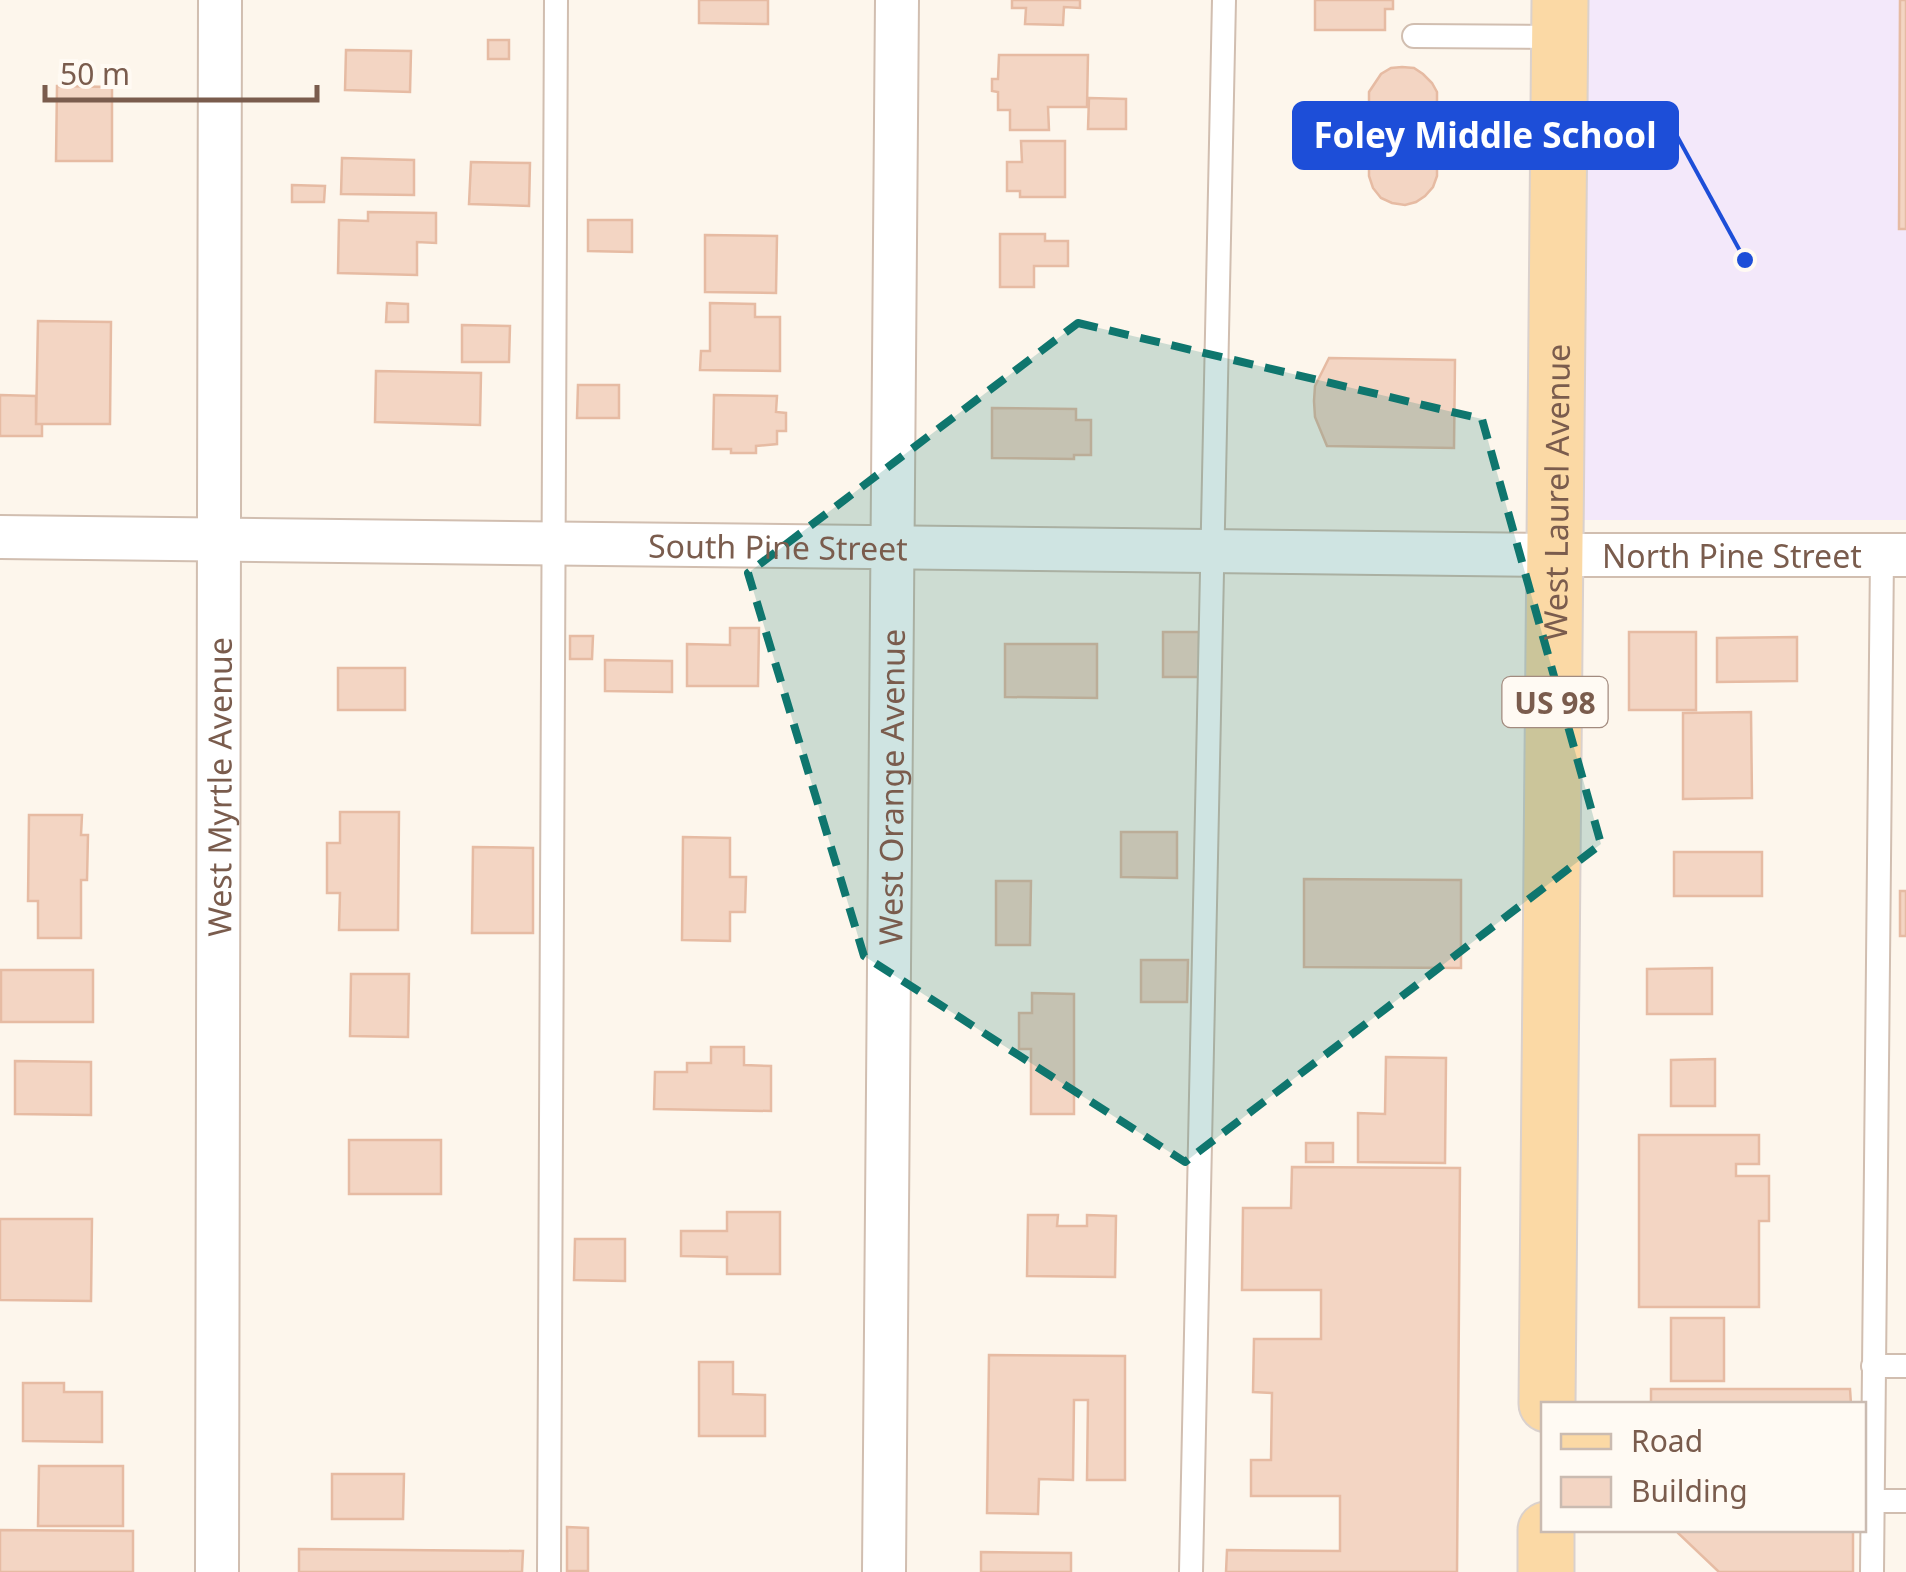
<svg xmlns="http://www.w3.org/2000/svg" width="1906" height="1572" viewBox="0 0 1906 1572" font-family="'Noto Sans',sans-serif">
<rect width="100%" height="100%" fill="#fdf6ec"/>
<path fill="#f3e8fa" d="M1584,0H1906V520H1582Z"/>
<path fill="#f3d5c3" stroke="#e6bba3" stroke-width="2.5" d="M699,0H768V24L699,23Z
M1012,0H1080V8L1064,7L1063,25L1025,24L1026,8H1012Z
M1315,0H1393V9H1385V30H1315Z
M1900,0H1906V229H1899Z
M488,40H509V59H488Z
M346,50L411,51L410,92L345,90Z
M999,55H1088L1087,107H1048L1049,130H1010V110H998V92L992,91V79H998Z
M1402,67L1414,68L1423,74L1432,83L1437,92V176L1433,187L1425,196L1416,202L1405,205L1392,203L1381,198L1373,188L1369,176V92L1381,74L1391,68Z
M57,86L112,87V161H56Z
M1089,98L1126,99V129H1088Z
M1021,141H1065V197H1020V191H1007V162H1022Z
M342,158L414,160V195L341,194Z
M471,162L530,163L529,206L469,204Z
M292,185L325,186L324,202H292Z
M368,212L436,213V243L417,242V275L338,273L339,220L368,221Z
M588,220H632V252L588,251Z
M1000,234H1045V241H1068V266H1034V287H1000Z
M705,235L777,236L776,293L705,292Z
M387,303L408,304V322H386Z
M710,303L755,304V317H780V371L700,370L701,351H710Z
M38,321L111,322L110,424H36Z
M462,325L510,326L509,362H462Z
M1329,358L1455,360L1454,448L1327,446L1315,417L1314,401L1315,386Z
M376,371L481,373L480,425L375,422Z
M578,385H619V418H577Z
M0,395L36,396V424H42V436H0Z
M714,395L777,396L776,412L786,413V431H777V444L756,446V453H731V449H713Z
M992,408L1076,409V420H1091V455H1074V459L992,458Z
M730,628H759L758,686H687V644L730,645Z
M1163,632H1199V677H1163Z
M1629,632H1696V710H1629Z
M570,636H593L592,659H570Z
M1797,637V681L1717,682V638Z
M1005,644H1097V698L1005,697Z
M605,660L672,661V692L605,691Z
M338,668H405V710H338Z
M1751,712L1752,798L1683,799V713Z
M340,812H399L398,930H339L340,893H327V843H340Z
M29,815H82L81,835H88L87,880H81V938H38V901H28Z
M1121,832H1177V878L1121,877Z
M683,837L730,838V877H746L745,912H730V941L682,940Z
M473,847L533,848V933H472Z
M1674,852H1762V896H1674Z
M1304,879L1461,880V968L1304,967Z
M996,881H1031L1030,945H996Z
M1900,891H1906V936H1900Z
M1141,960H1188L1187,1002H1141Z
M1712,968V1014H1647V969Z
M1,970H93V1022H1Z
M351,974H409L408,1037L350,1036Z
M1032,993L1074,994V1114H1031V1049H1019V1013H1032Z
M711,1047H744V1065L771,1066V1111L654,1109L655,1072H687V1063H711Z
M1386,1057L1446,1058L1445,1163L1358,1162V1113L1385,1114Z
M1715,1059V1106H1671V1060Z
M15,1061L91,1062V1115L15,1114Z
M1639,1135H1759V1164H1736V1176H1769V1221H1759V1307H1639Z
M349,1140H441V1194H349Z
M1306,1143H1333V1162H1306Z
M1292,1167L1460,1168L1457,1572H1226L1227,1550L1340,1551V1496H1251V1460H1271L1272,1393L1253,1392L1254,1339H1321V1290H1242L1243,1208H1291Z
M727,1212H780V1274H727V1257L681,1256V1231H727Z
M1028,1215H1058L1057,1226H1087V1215L1116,1216L1115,1277L1027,1276Z
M0,1219H92L91,1301L0,1300Z
M575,1239H625V1281L574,1280Z
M1671,1318H1724V1381H1671Z
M989,1355L1125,1356V1480H1087L1088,1400H1074L1073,1480L1039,1479L1038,1514L987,1513Z
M699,1362H733V1394L765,1395V1436H699Z
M23,1383H64V1392H102V1442L23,1441Z
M1651,1389H1850L1851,1404H1651Z
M39,1466H123V1526H38Z
M332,1474H404L403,1519H332Z
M567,1527L588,1528V1571H567Z
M0,1530L133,1531V1572H0Z
M1678,1530H1853V1572H1719L1678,1533Z
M299,1549L523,1551L522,1572H299Z
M981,1552L1071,1553V1572H981Z"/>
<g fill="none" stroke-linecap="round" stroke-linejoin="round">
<defs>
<path id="lane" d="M1414,36L1559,37
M1873,1366H1906
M1873,1501H1906
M549,1572L556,0
M1191,1572L1224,0
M1872,1572L1882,555"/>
<g id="street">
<path id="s1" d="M0,537L1556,555H1906"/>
<path id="s2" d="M217,1572L220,0"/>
<path id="s3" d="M884,1572L897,0"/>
</g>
<g id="primary">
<path id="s4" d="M1547,1404L1560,0"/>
<path d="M1546,1572V1530"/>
</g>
</defs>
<use href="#lane" stroke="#d1beb0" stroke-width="26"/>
<use href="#street" stroke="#d1beb0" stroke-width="46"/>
<use href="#primary" stroke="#dad1cd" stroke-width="59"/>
<use href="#lane" stroke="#fff" stroke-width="22"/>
<use href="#street" stroke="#fff" stroke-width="42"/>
<use href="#primary" stroke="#fbd9a5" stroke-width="55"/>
</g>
<path fill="#0f766e" fill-opacity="0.2" stroke="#0f766e" stroke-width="8" stroke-dasharray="20 12" stroke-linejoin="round" d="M1078,323L1482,419L1601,844L1185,1162L864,956L748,573Z"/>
<g text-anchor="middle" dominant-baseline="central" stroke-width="10" stroke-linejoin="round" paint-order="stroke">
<rect fill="#fffaf3" stroke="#a28b7f" stroke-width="2.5" x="1502.5" y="677" width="105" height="50" rx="8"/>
<g font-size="30" font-weight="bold" fill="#7a5c4d">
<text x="1555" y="702">US 98</text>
</g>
<g font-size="32" fill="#7a5c4d" stroke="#fffaf3">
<text stroke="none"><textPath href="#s4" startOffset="912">West Laurel Avenue</textPath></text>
<text stroke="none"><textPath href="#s1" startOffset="778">South Pine Street</textPath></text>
<text stroke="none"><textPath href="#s1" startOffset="1732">North Pine Street</textPath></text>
<text stroke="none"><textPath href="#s2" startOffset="785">West Myrtle Avenue</textPath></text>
<text stroke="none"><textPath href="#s3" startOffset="785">West Orange Avenue</textPath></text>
</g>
</g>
<path fill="none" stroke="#1d4ed8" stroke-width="4" d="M1745 260L1677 136"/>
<circle fill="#1d4ed8" stroke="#fffaf3" stroke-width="4" cx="1745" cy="260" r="10"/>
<rect fill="#1d4ed8" stroke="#1d4ed8" stroke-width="4" x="1294" y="103" width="383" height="65" rx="10"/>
<g font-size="35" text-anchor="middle" font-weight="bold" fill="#fff">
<text x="1485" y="148">Foley Middle School</text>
</g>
<rect x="1541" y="1402" width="325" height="130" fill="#fffaf3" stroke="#cabbb1" stroke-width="2.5"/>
<rect x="1561" y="1434" width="50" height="15" fill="#fbd9a5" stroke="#cabbb1" stroke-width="2.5"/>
<text x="1631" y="1452" font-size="30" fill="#7a5c4d">Road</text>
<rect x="1561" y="1477" width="50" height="30" fill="#f3d5c3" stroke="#cabbb1" stroke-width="2.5"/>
<text x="1631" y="1502" font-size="30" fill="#7a5c4d">Building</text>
<path d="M45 85v15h272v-15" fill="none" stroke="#7a5c4d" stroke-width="5"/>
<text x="60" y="85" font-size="30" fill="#7a5c4d" stroke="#fffaf3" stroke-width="8" paint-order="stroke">50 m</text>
</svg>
